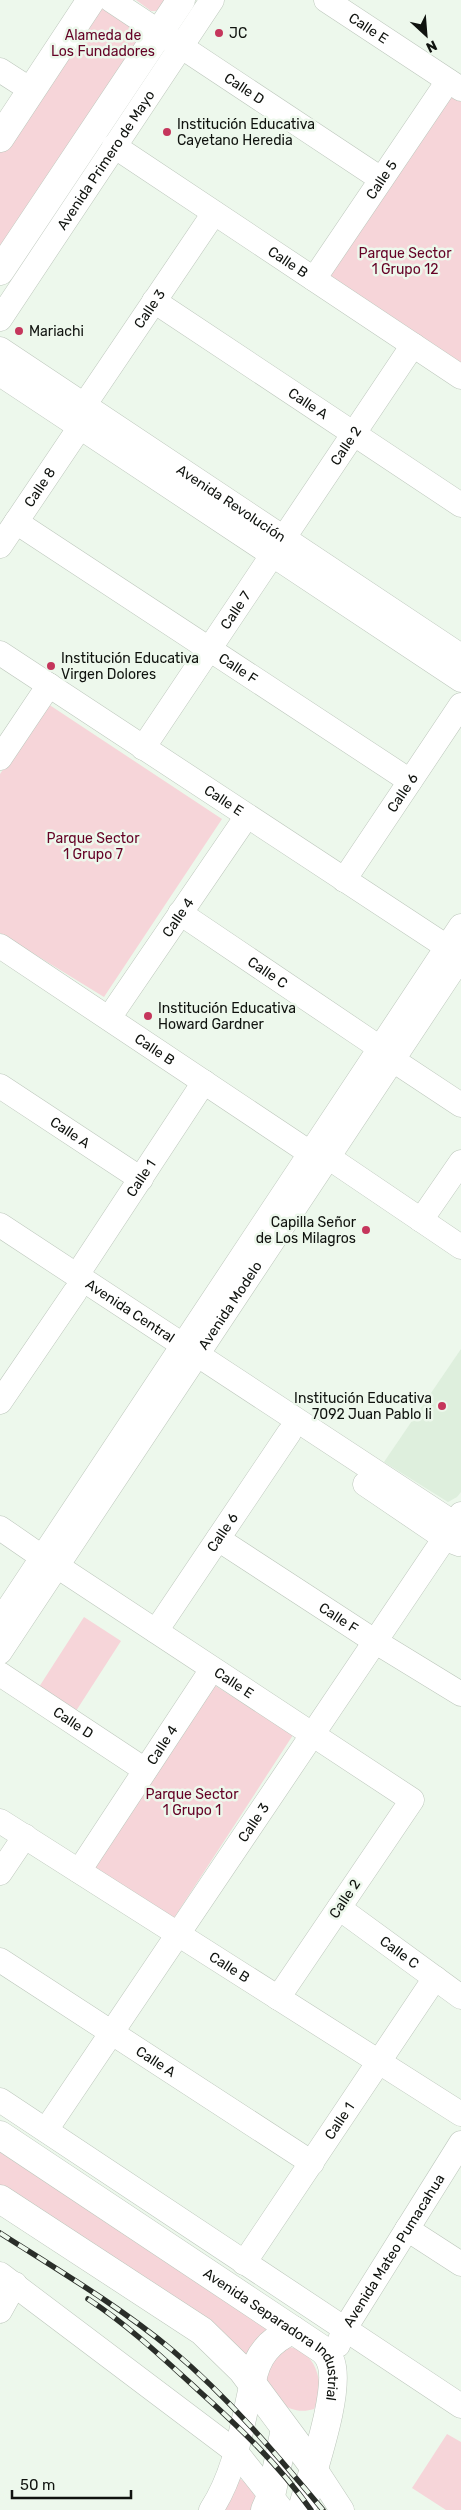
<svg xmlns="http://www.w3.org/2000/svg" width="461" height="2510" viewBox="0 0 461 2510" font-family="Rubik,sans-serif">
<rect width="100%" height="100%" fill="#edf8ec"/>
<path fill="#deefdd" d="M461,1349V1492L457,1497L448,1502L384,1462Z"/>
<path fill="#f6d5d9" d="M136,0H166L156,11H151Z
M101,6L139,33L140,38L0,252V150Z
M449,94L461,102V364L328,276Z
M48,704L222,819L104,997L0,933V774Z
M84,1617L121,1641L76,1711L39,1687Z
M211,1683L293,1735L172,1921L91,1868Z
M0,2146L274,2328L244,2364L0,2187Z
M288,2347C316,2349 327,2387 314,2409C291,2416 277,2401 261,2386L265,2360Z
M447,2434L461,2442V2510H446L412,2488Z
M237,2477L250,2485L257,2497L254,2510H216Z"/>
<g fill="none" stroke-linecap="round" stroke-linejoin="round">
<defs>
<g id="minor">
<path id="s1" d="M111,0L381,179"/>
<path id="s2" d="M326,0L461,89"/>
<path d="M0,70L31,90"/>
<path id="s3" d="M114,146L461,377"/>
<path id="s4" d="M314,279L448,81"/>
<path id="s5" d="M154,301L461,505"/>
<path id="s6" d="M0,319L212,0"/>
<path id="s7" d="M0,349L461,656"/>
<path d="M0,374L461,680"/>
<path id="s8" d="M85,404L214,213"/>
<path id="s9" d="M16,522L410,781"/>
<path id="s10" d="M0,546L80,427"/>
<path id="s11" d="M0,653L447,947"/>
<path id="s12" d="M143,748L413,345"/>
<path d="M0,758L49,685"/>
<path id="s13" d="M344,880L461,705"/>
<path id="s14" d="M180,913L380,1048"/>
<path id="s15" d="M0,946L310,1153"/>
<path id="s16" d="M109,1018L247,816"/>
<path d="M393,1060L461,1105"/>
<path id="s17" d="M0,1086L141,1179"/>
<path d="M328,1157L461,1247"/>
<path d="M421,1220L461,1162"/>
<path id="s18" d="M0,1225L455,1524L461,1531"/>
<path id="s19" d="M77,1275L204,1082"/>
<path d="M0,1402L75,1292"/>
<path d="M365,1484L446,1539L459,1544"/>
<path d="M0,1528L42,1557"/>
<path id="s20" d="M218,1539L376,1642L461,1694"/>
<path id="s21" d="M57,1566L412,1800L278,1998"/>
<path d="M0,1621L461,926"/>
<path id="s22" d="M156,1631L289,1433"/>
<path id="s23" d="M0,1652L461,957"/>
<path id="s24" d="M0,1674L145,1770"/>
<path id="s25" d="M0,1821L461,2114"/>
<path id="s26" d="M79,1871L212,1669"/>
<path d="M0,1873L25,1836"/>
<path id="s27" d="M339,1908L461,1997"/>
<path id="s28" d="M0,1960L312,2163"/>
<path d="M0,2100L461,2406"/>
<path id="s29" d="M46,2130L461,1514"/>
<path d="M407,2229L461,2264"/>
<path id="s30" d="M244,2263L435,1978"/>
<path d="M0,2274L236,2452L282,2510"/>
<path d="M0,2311L15,2284"/>
<path id="s31" d="M338,2345L344,2330L461,2143"/>
<path d="M314,2467L342,2510"/>
<path d="M211,2510C236,2472 242,2425 252,2382"/>
</g>
<g id="major">
<path d="M0,138L91,0"/>
<path d="M0,271L181,0"/>
<path id="s32" d="M0,2135L323,2350C326,2353 329,2357 330,2360C343,2388 310,2478 302,2510"/>
<path d="M0,2199L202,2331L242,2370L314,2467"/>
<path d="M252,2382C256,2356 270,2340 293,2330"/>
<path d="M265,2510L271,2496L285,2429"/>
</g>
</defs>
<use href="#minor" stroke="#bdc7bc" stroke-width="25"/>
<use href="#major" stroke="#bdc7bc" stroke-width="29"/>
<use href="#minor" stroke="#fff" stroke-width="24"/>
<use href="#major" stroke="#fff" stroke-width="28"/>
<defs>
<path id="rail" d="M0,2233C58,2270 119,2306 172,2350C229,2398 276,2454 323,2510
M88,2299C128,2325 164,2359 199,2391C239,2427 280,2466 311,2510"/>
</defs>
<use href="#rail" stroke="#2a2e29" stroke-width="5.5"/>
<use href="#rail" stroke="#edf8ec" stroke-width="4" stroke-dasharray="11" stroke-linecap="butt"/>
</g>
<g fill="#c5365c" stroke="#edf8ec" stroke-width="2">
<circle cx="219" cy="33" r="5"/>
<circle cx="167" cy="132" r="5"/>
<circle cx="19" cy="331" r="5"/>
<circle cx="51" cy="666" r="5"/>
<circle cx="148" cy="1016" r="5"/>
<circle cx="366" cy="1230" r="5"/>
<circle cx="442" cy="1406" r="5"/>
</g>
<g text-anchor="middle" dominant-baseline="central" stroke-width="5" stroke-linejoin="round" paint-order="stroke">
<g font-size="14" fill="#10130f" stroke="#edf8ec">
<text stroke="none"><textPath href="#s2" startOffset="51">Calle E</textPath></text>
<text stroke="none"><textPath href="#s1" startOffset="160">Calle D</textPath></text>
<text stroke="none"><textPath href="#s6" startOffset="191">Avenida Primero de Mayo</textPath></text>
<text stroke="none"><textPath href="#s4" startOffset="120">Calle 5</textPath></text>
<text stroke="none"><textPath href="#s3" startOffset="209">Calle B</textPath></text>
<text stroke="none"><textPath href="#s8" startOffset="115">Calle 3</textPath></text>
<text stroke="none"><textPath href="#s5" startOffset="185">Calle A</textPath></text>
<text stroke="none"><textPath href="#s12" startOffset="364">Calle 2</textPath></text>
<text stroke="none"><textPath href="#s10" startOffset="71">Calle 8</textPath></text>
<text stroke="none"><textPath href="#s7" startOffset="278">Avenida Revolución</textPath></text>
<text stroke="none"><textPath href="#s12" startOffset="166">Calle 7</textPath></text>
<text stroke="none"><textPath href="#s9" startOffset="266">Calle F</textPath></text>
<text stroke="none"><textPath href="#s13" startOffset="105">Calle 6</textPath></text>
<text stroke="none"><textPath href="#s11" startOffset="268">Calle E</textPath></text>
<text stroke="none"><textPath href="#s16" startOffset="122">Calle 4</textPath></text>
<text stroke="none"><textPath href="#s14" startOffset="106">Calle C</textPath></text>
<text stroke="none"><textPath href="#s15" startOffset="186">Calle B</textPath></text>
<text stroke="none"><textPath href="#s17" startOffset="84">Calle A</textPath></text>
<text stroke="none"><textPath href="#s19" startOffset="116">Calle 1</textPath></text>
<text stroke="none"><textPath href="#s23" startOffset="416">Avenida Modelo</textPath></text>
<text stroke="none"><textPath href="#s18" startOffset="156">Avenida Central</textPath></text>
<text stroke="none"><textPath href="#s22" startOffset="119">Calle 6</textPath></text>
<text stroke="none"><textPath href="#s20" startOffset="144">Calle F</textPath></text>
<text stroke="none"><textPath href="#s21" startOffset="212">Calle E</textPath></text>
<text stroke="none"><textPath href="#s24" startOffset="88">Calle D</textPath></text>
<text stroke="none"><textPath href="#s26" startOffset="151">Calle 4</textPath></text>
<text stroke="none"><textPath href="#s29" startOffset="371">Calle 3</textPath></text>
<text transform="translate(345 1899) rotate(-56)">Calle 2</text>
<text stroke="none"><textPath href="#s27" startOffset="75">Calle C</textPath></text>
<text stroke="none"><textPath href="#s25" startOffset="272">Calle B</textPath></text>
<text stroke="none"><textPath href="#s28" startOffset="186">Calle A</textPath></text>
<text stroke="none"><textPath href="#s30" startOffset="171">Calle 1</textPath></text>
<text stroke="none"><textPath href="#s31" startOffset="110">Avenida Mateo Pumacahua</textPath></text>
<text stroke="none"><textPath href="#s32" startOffset="344">Avenida Separadora Industrial</textPath></text>
</g>
<g font-size="14" fill="#10130f" stroke="#edf8ec" text-anchor="start">
<text x="229" y="33">JC</text>
<text x="177" y="124">Institución Educativa<tspan x="177" dy="16">Cayetano Heredia</tspan></text>
<text x="29" y="331">Mariachi</text>
<text x="61" y="658">Institución Educativa<tspan x="61" dy="16">Virgen Dolores</tspan></text>
<text x="158" y="1008">Institución Educativa<tspan x="158" dy="16">Howard Gardner</tspan></text>
<text x="356" y="1222" text-anchor="end">Capilla Señor<tspan x="356" dy="16">de Los Milagros</tspan></text>
<text x="432" y="1398" text-anchor="end">Institución Educativa<tspan x="432" dy="16">7092 Juan Pablo Ii</tspan></text>
</g>
<g font-size="14" fill="#650226" stroke="#edf8ec">
<text x="103" y="35">Alameda de<tspan x="103" dy="16">Los Fundadores</tspan></text>
<text x="405" y="253">Parque Sector<tspan x="405" dy="16">1 Grupo 12</tspan></text>
<text x="93" y="838">Parque Sector<tspan x="93" dy="16">1 Grupo 7</tspan></text>
<text x="192" y="1794">Parque Sector<tspan x="192" dy="16">1 Grupo 1</tspan></text>
</g>
</g>
<g transform="translate(426 35) rotate(154)" stroke="#edf8ec" stroke-width="4" paint-order="stroke">
<path d="M0-4L9 19L0 12L-9 19Z" fill="#10130f"/>
<text y="-8" font-size="14" font-weight="bold" text-anchor="middle" fill="#10130f">N</text>
</g>
<path d="M12 2490v8h119v-8" fill="none" stroke="#10130f" stroke-width="2.5"/>
<text x="20" y="2490" font-size="15" fill="#10130f" stroke="#edf8ec" stroke-width="4" paint-order="stroke">50 m</text>
</svg>
